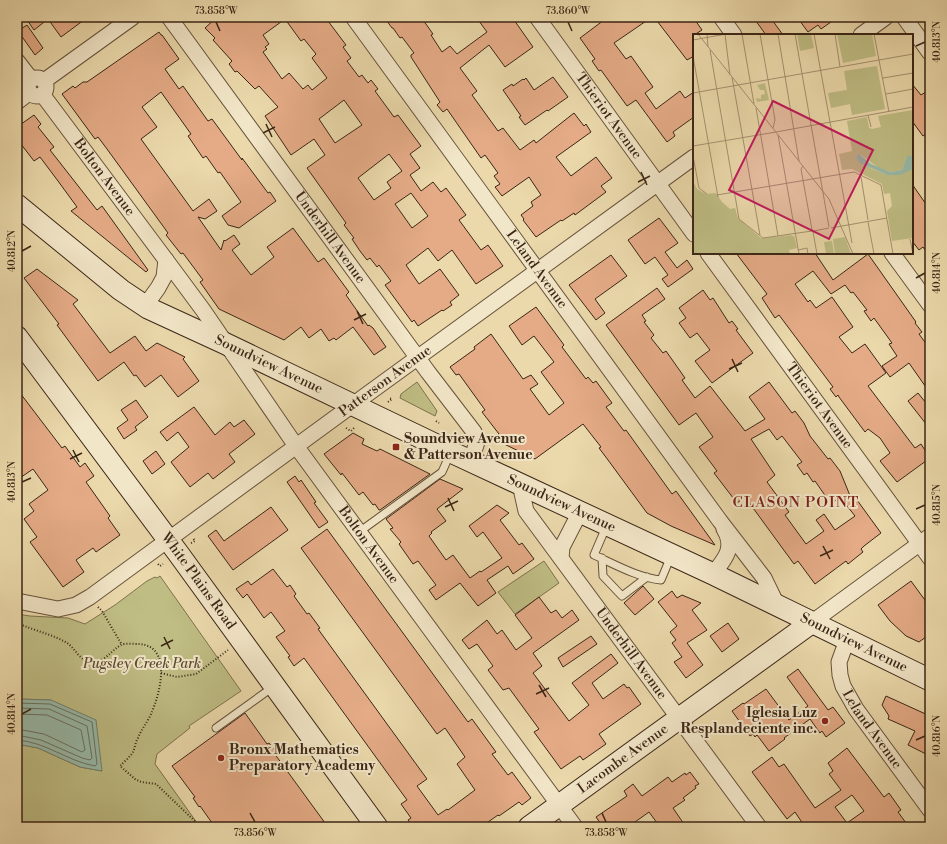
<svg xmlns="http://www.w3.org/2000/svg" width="947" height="844" viewBox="0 0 947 844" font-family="'Libre Bodoni',serif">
<rect width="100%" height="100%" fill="#ebd9ab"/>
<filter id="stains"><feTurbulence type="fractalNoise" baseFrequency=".005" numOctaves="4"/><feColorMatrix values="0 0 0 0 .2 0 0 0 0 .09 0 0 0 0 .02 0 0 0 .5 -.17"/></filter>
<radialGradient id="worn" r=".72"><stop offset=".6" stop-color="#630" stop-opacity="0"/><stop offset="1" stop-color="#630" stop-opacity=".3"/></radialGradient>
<path fill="#bfbd84" stroke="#7d724d" d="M417,382L437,411L435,416L400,398L401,394Z
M544,561L559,583L515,614L498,592Z
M160,576L241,691L189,726L190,728L157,754L155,764L200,827H17V744L38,748L80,767L102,771L51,700L17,699V614L30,616L68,618L85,624L115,605L147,581L155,577L157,578Z"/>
<path fill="#98baa9" stroke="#737f6e" d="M17,699L51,700L96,720L102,771L80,767L38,748L17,744Z"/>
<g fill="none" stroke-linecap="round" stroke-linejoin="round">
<path stroke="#6a7060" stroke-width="1" d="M17,703L50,704L92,722L97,764L95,766C67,761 46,742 17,740
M17,708L49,709L87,726L92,758L90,760L82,758L41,740L17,735
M17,714L47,715L81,730L85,750L82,752L44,734L17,729"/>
</g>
<path fill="#e4ab86" stroke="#3b2616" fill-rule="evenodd" d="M25,17H88L61,37L48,19L34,30Z
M217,17H261L264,22L271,17H325L346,45L343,47L351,58L347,61L359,77L362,75L368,83L371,80L378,89L375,91L394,117L398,115L421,146L410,154L420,168L410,175L421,191L433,182L441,192L446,188L466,215L459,220L481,250L488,245L503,266L476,284L452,250L438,261L428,248L406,265L419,284L440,269L459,295L450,302L452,305L443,311L442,310L418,326L414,320L412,322L385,285L391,281L379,265L377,267L370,258L367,260L360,251L352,239L354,238L344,225L346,223L307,168L325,155L314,139L291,155L265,116L278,107L259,86L255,89L237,71L235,72L229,64L232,61L213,40L215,38L205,28ZM285,19L301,41L304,39L316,54L312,58L327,78L312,90L308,85L303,89L289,73L282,79L263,52L267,49L265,47L269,44L263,35ZM344,100L362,125L335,143L319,119ZM389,154L402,171L387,182L391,188L374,200L358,178ZM411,193L428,216L412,228L395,204Z
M384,17H421L433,34L431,35L442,52L450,46L457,54L487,32L476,17H512L533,47L505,67L489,45L460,68L477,91L472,95L498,131L503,128L520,150L534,140L536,143L574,113L584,126L586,124L591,132L556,157L571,176L596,157L612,178L601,186L606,192L575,215L574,213L562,221L561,220L536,237L523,220L524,219L521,215L533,206L531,202L541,195L529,177L502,196L495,187L500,184L494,176L498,173L485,155L481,158L447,109L443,112L437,105L440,102L411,57V55L414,53L402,37L400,38L393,28H392Z
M608,17H652L614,43L626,59L631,56L653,87L645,93L656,109L680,91L685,98L694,92V117L673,132L675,136L667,142L636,100L627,106L601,70L599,71L592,61L595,59L580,38Z
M654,17H693L702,30L694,35V56L687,60Z
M753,17H770L783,35H766Z
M797,17H838L821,29L818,25L808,32Z
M27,25L43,48L35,55L18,31Z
M159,32L161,35H162L179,59L165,69L179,89L183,86L208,121L212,119L242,160V158L268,193L270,192L276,201L239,228L228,225L222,216L241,202L220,172L218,173L206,156L203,158L188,136L191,134L161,92L142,107L157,127L141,139L193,211L209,199L217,211L205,219L198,217L221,250L224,240L225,241L234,235L240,244L232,250L251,275L274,257L267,247L293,228L318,262L324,258L349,292L346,295L353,305L368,326L369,325L373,328L386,347L374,355L353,327L336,340L334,338L329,341L321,329L309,338L301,327L284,340L219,309L200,282L203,280L183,253L181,254L166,235L168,233L107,149L98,137L95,139L62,94L73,86L75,88L83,82H87Z
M553,77L568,97L548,111L547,110L525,125L519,117L521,116L503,90L512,84L513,86L523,79L524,80L526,78L534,90Z
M912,84L921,95L926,92L930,97V131L923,136L912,121Z
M34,115L41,124L38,127L54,147L50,150L97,210L102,206L148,270L146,272L71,211L77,207L58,181L40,157L34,161L17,139V127Z
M912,184L928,207L927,208L930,211V257L923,247L919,250L912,241Z
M659,218L678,243L665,252L677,268L687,260L693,269L668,287L662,279L668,275L655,257L645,264L628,240Z
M736,253H815L833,280L868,254L916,322L915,323L922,332L919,334L930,349V393L909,363L890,377L882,366L897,356L889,344L892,343L874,318L871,321L864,311L867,310L853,292L851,293L845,285L831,294L813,271L795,284L808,302L810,300L816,308L832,297L853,327L839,337L852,353L865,344L886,373L868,386L915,448L921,444L930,458L897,482L880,461L890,453L880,438L868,429L865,432L839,397L838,395L836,397L830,389L833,387L779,315L775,318L762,298L767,294Z
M611,255L627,276L595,299L605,313L596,320L569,285Z
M37,269L78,300L73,304L110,353L135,336L146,351L157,343L185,357L183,359L199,381L178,397L161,375L145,387L136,375L134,376L124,362L98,381L57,325L59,324L24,278Z
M657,288L665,299L642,315L646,321L644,322L654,335L651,338L663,353L666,351L685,378L682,380L695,398L710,386L745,431L765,419L749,397L769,382L792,413L795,411L804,423L810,436L828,459L830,458L840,471L853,503L857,500L881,533L864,546L861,549L863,552L848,564L846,561L815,584L798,561L794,564L745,497L737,503L714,473L717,471L699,447L713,437L696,413L679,425L606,325ZM769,429L777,440L782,436L802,462L797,465L804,475L807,473L813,482L815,481L831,504L840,497L855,516L835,530L824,514L816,520L824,531L806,544L785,515L789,512L767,482L775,475L751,439Z
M703,290L710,300L713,298L729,323L732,321L738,329L736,330L753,353L712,383L695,361L710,350L697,333L690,338L679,323L686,318L679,308Z
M536,307L564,345L562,347L586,379L588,377L593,383L596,381L612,403L606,407L624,431L626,430L672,494L676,491L715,545L671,526L647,513L608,460L599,448L601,447L583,424L535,459L500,442L495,436L499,434L482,412L485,410L459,374L456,375L450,367L475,349L474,347L491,334L523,379L531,375L538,384L530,389L549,415L564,403L541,372L554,362L534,336L522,345L509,326Z
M17,389L62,448L65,446L80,467L85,463L94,476L86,482L110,516L108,518L120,535L96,552L93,548L76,560L84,572L63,587L30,542L37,537L24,519L34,511L29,504L48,490L33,469L17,480Z
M918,393L930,408V429L908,401Z
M136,400L148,417L135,427L137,430L124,439L117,428L128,420L121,410Z
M194,407L215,435L230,422L234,427L244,420L255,434L229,454L235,462L213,479L208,473L190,487L171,462L189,447L178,432L167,441L160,432Z
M353,433L364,439L362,444L377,451L380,449L430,474L380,510H379L375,504L373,505L363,492L359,495L342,473L341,475L324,454Z
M156,451L165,464L152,474L143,461Z
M295,476L299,482L301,480L316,502L314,503L328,522L319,528L287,482Z
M440,479L463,489L437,509L446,521L431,532L432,533L429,536L446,560L453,555L470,578L480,571L481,572L502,558L483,532L477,537L469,526L497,505L509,513L500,520L519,545L522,543L534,559L513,574L508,566L487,580L496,593L478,606L460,583L436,600L429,590L436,585L418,561L413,564L399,544L401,542L390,529L393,528L386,519Z
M271,507L288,530L233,570L208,536L216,530L224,541Z
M327,529L468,722L472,719L496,752L492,754L508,775L512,772L531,798L522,805L519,802L499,816L498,815L481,827H413L408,820L411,818L401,804L407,800L304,658L294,666L288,657L290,656L276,637L285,631L271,612L264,618L247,594L243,598L236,589L248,581L251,585L273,569L287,587L290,585L296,594L294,596L307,614L309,613L320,628L318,629L427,779L417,786L438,815L447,809L448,810L475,790L457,764L465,757L445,728L437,734L301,548Z
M911,581L930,607V634L919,642L906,636L890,621L878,605Z
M643,586L654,599L635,615L624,603Z
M672,591L677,598L682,595L701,603L692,610L707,630L687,643L703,665L686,678L674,662L682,657L672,643L676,640L670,632L677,626L658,602Z
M539,597L551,613L556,610L562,618L572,610L579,620L533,653L542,666L533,673L569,721L589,705L572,683L611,654L618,663L592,683L603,699L624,684L627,688L629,687L641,704L599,734L606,744L583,760L580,756L561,769L534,732L539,729L509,688L503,690L488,670L493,666L477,644L469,649L462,640L487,620L497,634L502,630L516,650L532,638L515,615Z
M728,623L739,639L722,652L710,636Z
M591,636L597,644L563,667L558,658Z
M798,669L828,710L833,707L845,723L826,737L822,731L820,733L810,719L784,738L785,739L769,751L757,735L755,737L753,734L750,736L732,711L743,703L744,704L766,689L789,720L808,706L787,677Z
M886,696L930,716V756L908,745L915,731L888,719L889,716L882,705Z
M245,713L267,744L269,743L276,752L274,753L328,827H215L200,806L199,807L193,798L195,797L172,766Z
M847,748L884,797L889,793L901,810L898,812L909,827H805L795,812L787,819L752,772L772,757L779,767L784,764L815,808L841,790L829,774L833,771L828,763ZM852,795L864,811L847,823L835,807Z
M690,772L699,784L695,786L696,788L683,798L685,800L673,808L686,827H660L649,812L628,827H603L596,817L627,796L624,791L633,784L642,796L668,777L672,782L685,773L686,775Z"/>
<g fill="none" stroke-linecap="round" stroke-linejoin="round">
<defs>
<path id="lane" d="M606,527L594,555C614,564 639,578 661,580L671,556
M359,532L442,472L450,454
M602,558L603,576L622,596L647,577
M216,728L273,687"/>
<g id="street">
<path id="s1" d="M169,17L428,372L474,432L477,442L471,461"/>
<path id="s2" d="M353,17L720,521L764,578L778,607"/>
<path id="s3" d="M537,17L694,234"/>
<path d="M721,17L734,35"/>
<path d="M904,17L930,53"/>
<path d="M861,35L886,17"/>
<path d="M17,61L31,79"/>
<circle cx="37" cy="87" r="9"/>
<path d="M44,81L133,17"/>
<path id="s4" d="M42,94L166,260L203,310L296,446L575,827"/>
<path d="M17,102L30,92"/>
<path id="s5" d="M708,253L930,558"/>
<path d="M892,253L930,305"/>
<path d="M145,306L158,288L164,277L166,260"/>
<path id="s6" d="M520,484L526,511L759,827"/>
<path d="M561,558L562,547L580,512"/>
<path d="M713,574C724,560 736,548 724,529"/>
<path id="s7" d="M17,601L58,609L76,605L90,597L373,390L694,157"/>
<path d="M811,623L930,536"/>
<path id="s8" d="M847,640L839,662L840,675L843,686L856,709L930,810"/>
</g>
<g id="secondary">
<path id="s9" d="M17,205L121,290L148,308L224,343L451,452L713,574L930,680"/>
<path id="s10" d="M17,337L178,553L377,827"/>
<path id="s11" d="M529,827L811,623"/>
</g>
</defs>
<use href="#lane" stroke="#67533b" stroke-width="9"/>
<use href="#street" stroke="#67533b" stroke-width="17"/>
<use href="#secondary" stroke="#3b2616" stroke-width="23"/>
<path stroke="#3b2616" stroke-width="2" stroke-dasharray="1 2" stroke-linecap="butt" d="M153,18L154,21L156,19
M388,402L392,399L389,398
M436,421L439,423
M346,428L351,431L355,427
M191,543L195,541L193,538
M158,564L160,566L163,564
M98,607L102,611L122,645
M17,624L22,625C36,631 54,635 67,643C75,648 79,660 90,662C104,664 110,651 121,645C125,643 135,644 139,644C173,646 160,694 151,714C147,723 141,730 138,738C135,743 135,748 133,752C130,757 124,762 120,766L135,779L141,782L156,784L201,827
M161,673L177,677L196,674L228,650"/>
<use href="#lane" stroke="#f2e6c8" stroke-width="7"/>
<use href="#street" stroke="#f2e6c8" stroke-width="15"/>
<use href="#secondary" stroke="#f2e6c8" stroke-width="21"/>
</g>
<path fill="none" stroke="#3b2616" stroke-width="1.5" d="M216,22L220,31M568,22L572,31M916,46L925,42M266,124L272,137M263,133L275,127M641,172L647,185M638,182L650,176M22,251L31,246M916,278L925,273M357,311L363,324M354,320L366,314M732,359L738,372M729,369L742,363M73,450L79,462M70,459L82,453M22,482L31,478M448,498L454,511M445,507L458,501M916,509L925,505M823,546L830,559M820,556L833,550M164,637L170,649M161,646L173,640M539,685L546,697M536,694L549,688M22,714L31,709M916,740L925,736M250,813L255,822M602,813L606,822"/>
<g fill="#8f2418" stroke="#f2e6c8" stroke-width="1.5">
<rect x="392" y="443" width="8" height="8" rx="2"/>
<circle cx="825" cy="721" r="4"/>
<circle cx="221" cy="758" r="4"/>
</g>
<g text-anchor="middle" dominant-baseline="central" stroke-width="4" stroke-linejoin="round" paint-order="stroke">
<g font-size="14" fill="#3b2616" stroke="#f2e6c8">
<text stroke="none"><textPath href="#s3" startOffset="122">Thieriot Avenue</textPath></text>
<text stroke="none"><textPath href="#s4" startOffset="104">Bolton Avenue</textPath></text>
<text stroke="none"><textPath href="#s1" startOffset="273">Underhill Avenue</textPath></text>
<text stroke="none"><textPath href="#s2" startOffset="312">Leland Avenue</textPath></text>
<text stroke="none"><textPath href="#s9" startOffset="300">Soundview Avenue</textPath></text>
<text stroke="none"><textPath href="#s7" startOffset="442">Patterson Avenue</textPath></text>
<text stroke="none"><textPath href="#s5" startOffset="189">Thieriot Avenue</textPath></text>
<text stroke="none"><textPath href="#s9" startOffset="624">Soundview Avenue</textPath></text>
<text stroke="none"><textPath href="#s4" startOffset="557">Bolton Avenue</textPath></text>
<text stroke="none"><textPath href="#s10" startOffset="304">White Plains Road</textPath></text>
<text stroke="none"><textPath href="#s9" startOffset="948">Soundview Avenue</textPath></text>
<text stroke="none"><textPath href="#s6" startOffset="205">Underhill Avenue</textPath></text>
<text stroke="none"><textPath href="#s8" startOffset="100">Leland Avenue</textPath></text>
<text stroke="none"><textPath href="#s11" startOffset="116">Lacombe Avenue</textPath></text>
</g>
<g font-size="14" font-weight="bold" fill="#3b2616" stroke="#f2e6c8" text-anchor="start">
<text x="404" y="439">Soundview Avenue<tspan x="404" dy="16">&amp; Patterson Avenue</tspan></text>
<text x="817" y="713" text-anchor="end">Iglesia Luz<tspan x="817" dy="16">Resplandeciente inc.</tspan></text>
<text x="229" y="750">Bronx Mathematics<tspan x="229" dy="16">Preparatory Academy</tspan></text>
</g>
<g font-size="14" font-style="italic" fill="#5c4c32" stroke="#f2e6c8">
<text x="142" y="664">Pugsley Creek Park</text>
</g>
<g font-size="15" letter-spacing="1" fill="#7a1f14" stroke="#f2e6c8">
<text x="796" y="502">CLASON POINT</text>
</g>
</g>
<g transform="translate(693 34)">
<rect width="220" height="220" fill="#ebd9ab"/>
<path d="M104,0H118L121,14L107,17ZM144,0H179L183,22L150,29ZM184,32L192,75L159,81L157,70L138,74L135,59L154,56L151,37ZM72,49L76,66L64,68L63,64L68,65V61L72,60L71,56H67L64,51ZM220,76V122H214L209,136L197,138L186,134L165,119L163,124L179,135L194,141L220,135V204L199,207L194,177L199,172L197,159L191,160L189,150L159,135L149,136L146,120L159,117L154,87L174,83L176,94L179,95L188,93L185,82ZM0,147L4,155L13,160L23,159L29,168L37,175L42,174L45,184L68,204L99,201L98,202H101L104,214L96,216L97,220H0ZM152,203L158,220H142L140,205ZM139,207L141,220H133L131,208Z" fill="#bfbd84"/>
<path d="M165,119L178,130L197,138L209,136L214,122H220V135L207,141H194L167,129L163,124Z" fill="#98baa9"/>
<path fill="none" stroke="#a5916f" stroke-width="1" d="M5,0L136,165L160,220M14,0L15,13M32,0L37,41M49,0L61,70M67,0L82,86L80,94M85,0L106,127M102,0L136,193M121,0L159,209M142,0L147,33M181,0L196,78M0,6L33,0M17,16L46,185L70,204L119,197M0,22L25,163M39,43L67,201M190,44L220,39M0,59L220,20M193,60L220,55M63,74L85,202M175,81L178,93M83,98L220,73M85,101L106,220M0,112L83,98M0,122L6,154L14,160M110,132L108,135L119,196M168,143L175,186M24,161L161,138L188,151L200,220M175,188L181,220M138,194L194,184M121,197L136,194M120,198L124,220M217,205L220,220M105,216L114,214L115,220"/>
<path fill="#c2185b" fill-opacity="0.15" stroke="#c2185b" stroke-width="2" d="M80,67L180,116L136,205L36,156Z"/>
<rect width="220" height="220" fill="none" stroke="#3b2616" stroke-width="2"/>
</g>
<rect width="947" height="844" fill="none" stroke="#ebd9ab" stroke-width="44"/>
<rect x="22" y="22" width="903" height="800" fill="none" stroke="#3b2616" stroke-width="1.5"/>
<g font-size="10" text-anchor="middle" fill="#3b2616">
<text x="216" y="14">73.858°W</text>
<text x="568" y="14">73.860°W</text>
<text transform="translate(936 42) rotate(-90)" y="4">40.813°N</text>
<text transform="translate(11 251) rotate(-90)" y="4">40.812°N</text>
<text transform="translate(936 273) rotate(-90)" y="4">40.814°N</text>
<text transform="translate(11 482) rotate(-90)" y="4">40.813°N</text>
<text transform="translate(936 505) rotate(-90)" y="4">40.815°N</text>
<text transform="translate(11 714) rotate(-90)" y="4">40.814°N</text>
<text transform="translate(936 736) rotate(-90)" y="4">40.816°N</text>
<text x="255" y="836">73.856°W</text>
<text x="606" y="836">73.858°W</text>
</g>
<rect width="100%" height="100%" filter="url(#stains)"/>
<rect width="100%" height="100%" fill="url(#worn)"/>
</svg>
